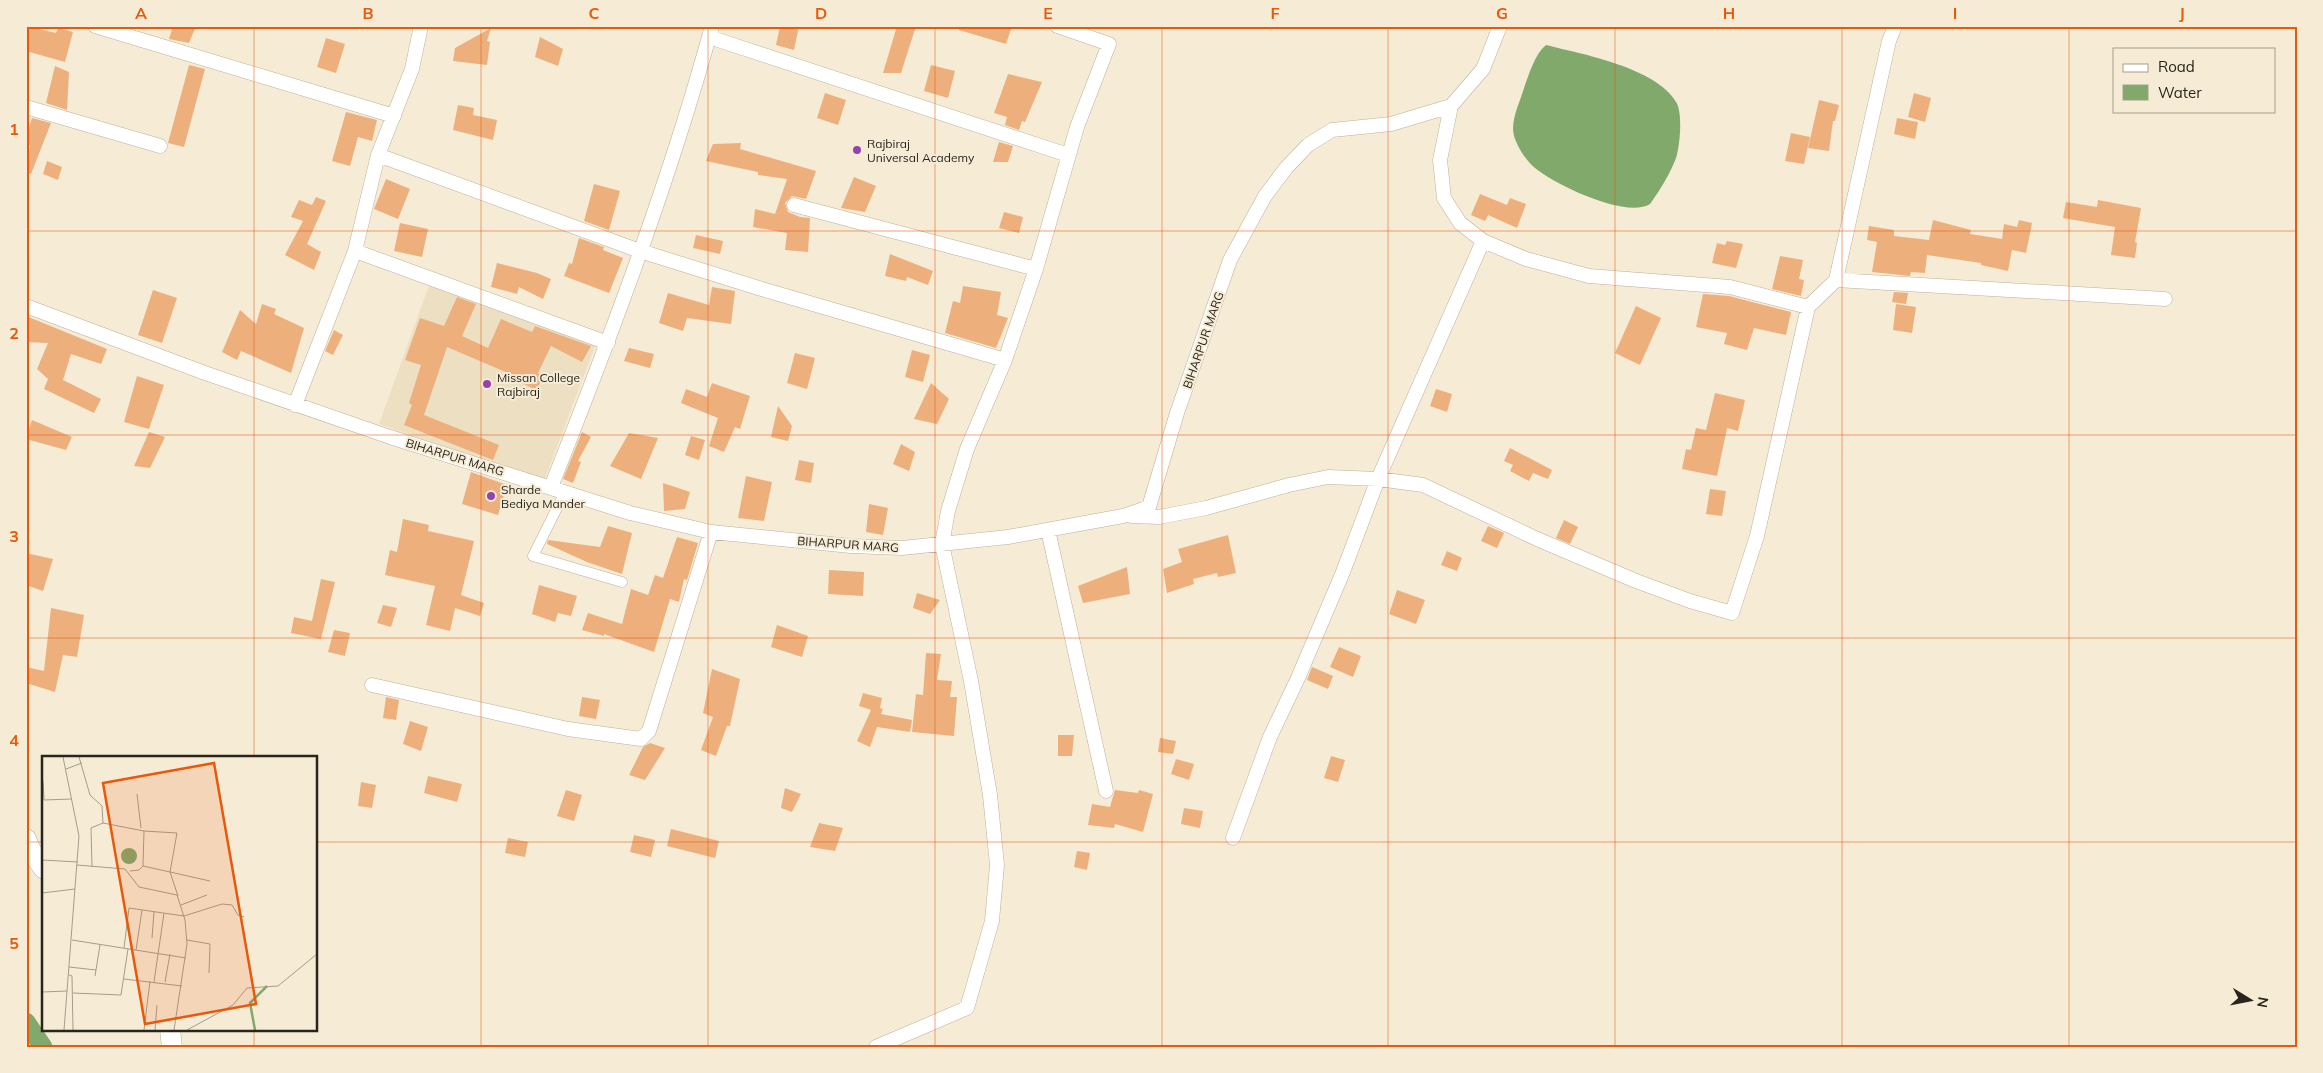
<svg xmlns="http://www.w3.org/2000/svg" width="2323" height="1073" viewBox="0 0 2323 1073" font-family="Mulish,sans-serif">
<rect width="100%" height="100%" fill="#f6ecd6"/>
<path fill="#eddfc2" d="M431,280L596,344L544,481L379,424Z"/>
<path fill="#80a96b" d="M1546,45C1582,54 1657,68 1676,102C1683,112 1680,146 1676,158C1670,174 1660,190 1650,204C1626,219 1556,185 1535,168C1526,161 1517,146 1514,136C1510,121 1520,102 1524,88C1529,74 1535,54 1546,45Z"/>
<g fill="none" stroke-linecap="round" stroke-linejoin="round">
<path stroke="#80a96b" stroke-width="19" d="M26,1022L43,1047"/>
</g>
<path fill="#edaf7c" d="M26,26L56,33L58,28L73,32L65,62L26,51Z
M173,26H196L189,43L169,39Z
M780,26H799L794,50L776,45Z
M897,26H916L901,73H883Z
M959,26H1012L1006,44L959,30Z
M491,28L487,41L490,42L487,65L453,61L455,48Z
M540,37L563,49L558,66L535,57Z
M326,38L345,44L336,73L317,67Z
M189,65L205,69L184,147L168,143Z
M931,65L955,71L948,98L924,91Z
M55,66L69,72L67,110L46,103Z
M1008,74L1042,82L1025,122L1022,121L1019,130L1005,125L1007,117L994,113Z
M825,93L846,100L838,125L817,118Z
M1914,93L1931,98L1925,122L1908,117Z
M1819,100L1839,105L1835,121H1833L1829,151L1808,148Z
M458,105L474,108L473,115L497,120L493,140L453,130Z
M346,112L377,120L372,141L358,137L350,166L332,161Z
M32,118L51,123L31,174L27,173L30,145L26,144V138Z
M1897,118L1918,122L1915,139L1894,134Z
M1791,133L1810,137L1804,164L1785,161Z
M999,142L1013,146L1008,162H993Z
M741,143L740,149L816,171L806,199L792,196L785,203L788,212L800,217L810,218L808,252L785,250L787,233L753,227L755,209L775,214L787,179L758,175V172L706,161L713,144Z
M47,161L62,167L58,180L43,174Z
M854,177L876,186L865,212L841,208Z
M386,179L410,189L398,219L374,209Z
M594,184L620,191L609,230L584,221Z
M1480,194L1507,205L1510,198L1526,204L1517,228L1488,215L1485,221L1471,215Z
M316,197L326,201L307,244L321,252L314,270L285,255L303,221L291,217L299,200L312,205Z
M2098,200L2141,208L2135,242L2137,243L2135,258L2111,255L2115,227L2063,218L2066,202L2097,207Z
M1004,212L1023,217L1019,233L999,228Z
M1933,220L1971,230L1970,234L2002,239L2004,224L2017,227L2019,220L2032,223L2026,253L2012,250L2008,271L1981,265V263L1927,255L1925,273L1911,272L1910,276L1872,272L1877,242L1867,240L1869,226L1894,230V236L1929,240Z
M400,223L428,229L422,257L394,251Z
M696,235L723,241L720,254L693,248Z
M579,238L604,247L603,250L623,258L609,293L564,276L569,263L572,264Z
M1727,241L1743,244L1736,268L1712,263L1717,243L1725,245Z
M890,254L933,271L928,285L907,277L906,281L885,276Z
M1780,256L1803,260L1799,279L1804,280L1801,296L1772,289Z
M497,263L537,273L551,279L543,299L519,287L517,294L491,287Z
M963,286L1001,292L997,315L1008,318L996,348L945,333L953,301L960,303Z
M712,287L735,291L731,324L687,318L683,331L659,323L668,293L709,305Z
M153,290L177,298L162,343L138,335Z
M1894,292L1908,293L1906,304L1892,302Z
M1703,294L1729,296L1791,312L1786,335L1754,328L1747,350L1724,344L1727,333L1696,327Z
M457,297L476,304L462,336L488,348L501,319L532,332L535,326L591,346L582,362L551,346L538,373L544,376L536,390L507,375L508,373L447,347L424,415L499,445L493,460L404,425L412,405L409,403L421,365L405,360L420,318L444,326Z
M262,304L276,309L274,314L304,328L291,373L241,351L237,360L222,352L240,310L256,324Z
M1896,304L1916,307L1912,333L1893,330Z
M1636,306L1661,318L1640,365L1615,353Z
M26,316L107,349L101,364L71,354L63,380L101,399L94,413L44,389L48,379L37,369L48,343L26,342Z
M334,330L343,335L333,355L325,351Z
M629,348L654,354L650,368L624,361Z
M912,350L930,355L923,382L905,377Z
M795,353L815,358L807,389L787,383Z
M137,376L164,385L149,429L124,422Z
M712,383L750,396L740,429L735,427L724,452L709,446L718,418L681,403L686,389L707,397Z
M931,383L949,399L937,424L914,419Z
M1436,389L1452,394L1447,412L1430,406Z
M1715,393L1745,400L1738,431L1727,428L1717,476L1682,469L1686,449L1691,450L1696,428L1706,430Z
M778,406L792,426L788,441L771,437Z
M32,420L72,437L66,450L26,439Z
M149,432L165,437L150,468L134,466Z
M582,432L591,437L578,461L581,462L573,483L563,479Z
M629,433L658,438L641,479L610,466Z
M691,436L705,440L699,460L685,455Z
M901,444L915,452L909,471L893,464Z
M1510,448L1552,470L1548,479L1533,473L1529,481L1510,471L1513,465L1504,461Z
M799,460L814,463L811,483L795,480Z
M471,472L507,485L498,515L462,504Z
M746,476L772,482L764,521L738,518Z
M663,483L690,492L685,509L664,511Z
M1710,489L1726,491L1722,516L1706,514Z
M869,504L888,508L883,535L866,532Z
M403,519L429,525L428,531L474,541L461,595L484,603L480,616L455,608L450,631L426,625L435,586L385,575L390,550L397,552Z
M1564,520L1578,527L1570,544L1556,538Z
M608,526L632,533L622,574L587,562L547,544L548,540L600,547Z
M1488,526L1504,533L1497,548L1481,541Z
M1228,535L1236,573L1218,577L1217,573L1193,579L1194,584L1167,593L1163,569L1182,562L1178,549Z
M677,537L698,543L687,580L684,579L679,602L670,599L654,652L604,634V636L582,630L588,613L622,624L631,589L648,595L655,575L663,578Z
M1447,551L1462,558L1457,571L1441,565Z
M26,553L53,559L43,591L26,585Z
M1127,567L1130,594L1083,603L1078,586Z
M829,570L864,572L863,596L828,594Z
M321,579L335,582L321,639L291,633L294,617L312,621Z
M539,585L577,596L571,616L558,613L555,622L532,614Z
M1397,590L1425,600L1416,624L1389,614Z
M917,593L940,600L930,614L913,608Z
M383,605L397,608L391,627L377,623Z
M51,608L84,615L77,657L63,655L55,692L26,683V667L44,671Z
M777,625L808,636L802,657L771,647Z
M334,630L350,633L345,656L328,652Z
M1339,647L1361,656L1353,677L1330,667Z
M926,653L941,654L937,680L952,681L950,697H957L954,736L912,732L916,694L923,695Z
M1312,667L1333,676L1328,689L1307,680Z
M712,669L740,679L730,726H727L716,756L701,750L713,717L703,713Z
M863,693L882,698L880,708L883,709L881,714L912,720L910,732L877,727L870,747L857,741L871,710L859,706Z
M386,697L399,700L396,720L383,718Z
M582,697L600,700L596,719L579,716Z
M410,721L428,727L421,751L403,744Z
M1058,735H1074L1072,756H1058Z
M1160,738L1176,741L1173,754L1158,752Z
M650,743L665,748L645,780L629,775L643,747Z
M1331,756L1345,760L1338,782L1324,778Z
M1176,759L1194,764L1189,780L1171,774Z
M428,776L462,784L457,802L424,793Z
M361,782L376,785L372,808L358,806Z
M785,788L801,794L792,812L781,808Z
M566,790L582,795L574,821L557,816Z
M1115,790L1138,793L1139,790L1153,794L1143,832L1115,824L1114,828L1088,825L1092,804L1110,807Z
M1184,808L1203,811L1200,828L1181,824Z
M819,823L843,828L835,851L810,847Z
M671,829L719,841L715,858L667,846Z
M634,835L655,840L651,857L630,852Z
M508,838L528,842L525,857L505,853Z
M1077,851L1090,853L1087,870L1074,867Z"/>
<g fill="none" stroke-linecap="round" stroke-linejoin="round">
<defs>
<path id="pedestrian" d="M565,492L533,556L622,582"/>
<path id="minor" d="M95,26L394,116
M709,37L1068,155
M1451,106L1440,160L1444,198L1460,223L1483,241L1526,259L1589,276L1730,287L1808,307L1757,536L1732,613L1690,601L1636,581L1537,539L1423,485L1378,479L1483,241
M26,107L160,146
M378,155L640,251L765,290L1005,360
M794,205L1036,269
M355,251L608,343
M1836,280L2165,299
M26,306L205,373L390,437L630,513L711,532L851,546L902,548L1008,537L1123,516L1149,507L1177,413L1230,260L1265,196L1286,168L1308,145L1332,130L1391,124L1451,106L1483,69L1500,26
M1808,307L1836,280L1889,41L1895,26
M295,405L355,251L378,155L412,69L421,26
M551,487C611,336 669,183 712,26
M1131,516L1159,517L1206,508L1289,485L1328,477L1378,479L1343,572L1298,678L1270,737L1233,838
M1048,530L1106,791
M372,685L568,729L641,739L649,731L711,532
M876,1047L967,1008L992,921L997,865L990,795L971,681L942,544L948,511L967,449L1005,360L1036,269L1077,127L1109,44L1057,26"/>
<path id="secondary" d="M26,839L30,849L44,869
M170,1029L172,1047"/>
</defs>
<use href="#pedestrian" stroke="#bbb19c" stroke-width="11"/>
<use href="#minor" stroke="#bbb19c" stroke-width="15"/>
<use href="#secondary" stroke="#bbb19c" stroke-width="21"/>
<use href="#pedestrian" stroke="#fff" stroke-width="10"/>
<use href="#minor" stroke="#fff" stroke-width="14"/>
<use href="#secondary" stroke="#fff" stroke-width="20"/>
</g>
<path fill="none" stroke="#e8590c" stroke-width="1" stroke-opacity="0.55" d="M254,26V757M481,26V1047M708,26V1047M935,26V1047M1162,26V1047M1388,26V1047M1615,26V1047M1842,26V1047M2069,26V1047M26,231H2297M26,435H2297M26,638H2297M26,842H44M316,842H2297M254,1029V1047"/>
<g fill="#9841ad" stroke="#f6ecd6" stroke-width="2">
<circle cx="857" cy="150" r="5"/>
<circle cx="487" cy="384" r="5"/>
<circle cx="491" cy="496" r="5"/>
</g>
<g text-anchor="middle" dominant-baseline="central" stroke-width="4" stroke-linejoin="round" paint-order="stroke">
<g font-size="12" fill="#29251d" stroke="#f6ecd6" text-anchor="start">
<text x="867" y="143">Rajbiraj<tspan x="867" dy="14">Universal Academy</tspan></text>
<text x="497" y="377">Missan College<tspan x="497" dy="14">Rajbiraj</tspan></text>
<text x="501" y="489">Sharde<tspan x="501" dy="14">Bediya Mander</tspan></text>
</g>
<g font-size="12" fill="#29251d" stroke="#f6ecd6">
<text transform="translate(1203 340) rotate(-71)">BIHARPUR MARG</text>
<text transform="translate(455 457) rotate(17)">BIHARPUR MARG</text>
<text transform="translate(848 544) rotate(4)">BIHARPUR MARG</text>
</g>
</g>
<g transform="translate(42 756)">
<rect width="275" height="275" fill="#f6ecd6"/>
<path d="M79 100a8 8 0 1 1 16 0a8 8 0 1 1-16 0Z" fill="#80a96b"/>
<path fill="none" stroke="#80a96b" stroke-width="2.5" d="M213,274L208,247L225,230"/>
<path fill="none" stroke="#a49c8c" stroke-width="1" d="M21,1L37,80L22,274M37,1L48,39L60,50L61,67L49,72L50,111M24,13L40,7M1,25L2,44L30,43M95,38L99,72M61,67L102,75M0,104L36,106M35,109L83,113L97,131L135,139L143,164L145,188L132,274M88,115L97,114L101,110L102,75L135,77L128,116L101,110M0,137L33,133M136,140L128,116L168,125M139,149L165,139M110,182L112,156M30,184L144,202M145,184L168,188L167,217M82,192L87,152L142,160L180,148L190,149L196,159L202,161M94,194L100,154M27,211L54,214M27,219L30,220L31,274M53,220L58,189M82,223L140,230M112,226L122,157M123,226L128,198M0,236L25,235M31,237L79,239L86,193M102,274L108,225M113,274L115,249M145,274L191,249L205,232L236,230L275,198"/>
<path fill="#e8590c" fill-opacity="0.15" stroke="#e8590c" stroke-width="2.5" d="M172,7L214,248L103,268L61,27Z"/>
<rect width="275" height="275" fill="none" stroke="#29251d" stroke-width="2.5"/>
</g>
<rect width="2323" height="1073" fill="none" stroke="#f6ecd6" stroke-width="55"/>
<rect x="2113" y="48" width="162" height="65" fill="#f6ecd6" stroke="#a49c8c"/>
<rect x="2123" y="64" width="25" height="8" fill="#ffffff" stroke="#a49c8c"/>
<text x="2158" y="72" font-size="15" fill="#29251d">Road</text>
<rect x="2123" y="85" width="25" height="15" fill="#80a96b" stroke="#a49c8c"/>
<text x="2158" y="98" font-size="15" fill="#29251d">Water</text>
<g transform="translate(2250 1000) rotate(100)" stroke="#f6ecd6" stroke-width="4" paint-order="stroke">
<path d="M0-4L9 19L0 12L-9 19Z" fill="#29251d"/>
<text y="-8" font-size="14" font-weight="bold" text-anchor="middle" fill="#29251d">N</text>
</g>
<rect x="28" y="28" width="2268" height="1018" fill="none" stroke="#e8590c" stroke-width="2"/>
<g font-size="16" text-anchor="middle" font-weight="bold" fill="#e8590c">
<text x="141" y="19">A</text>
<text x="368" y="19">B</text>
<text x="594" y="19">C</text>
<text x="821" y="19">D</text>
<text x="1048" y="19">E</text>
<text x="1275" y="19">F</text>
<text x="1502" y="19">G</text>
<text x="1729" y="19">H</text>
<text x="1955" y="19">I</text>
<text x="2182" y="19">J</text>
<text x="14" y="135">1</text>
<text x="14" y="339">2</text>
<text x="14" y="542">3</text>
<text x="14" y="746">4</text>
<text x="14" y="949">5</text>
</g>
</svg>
